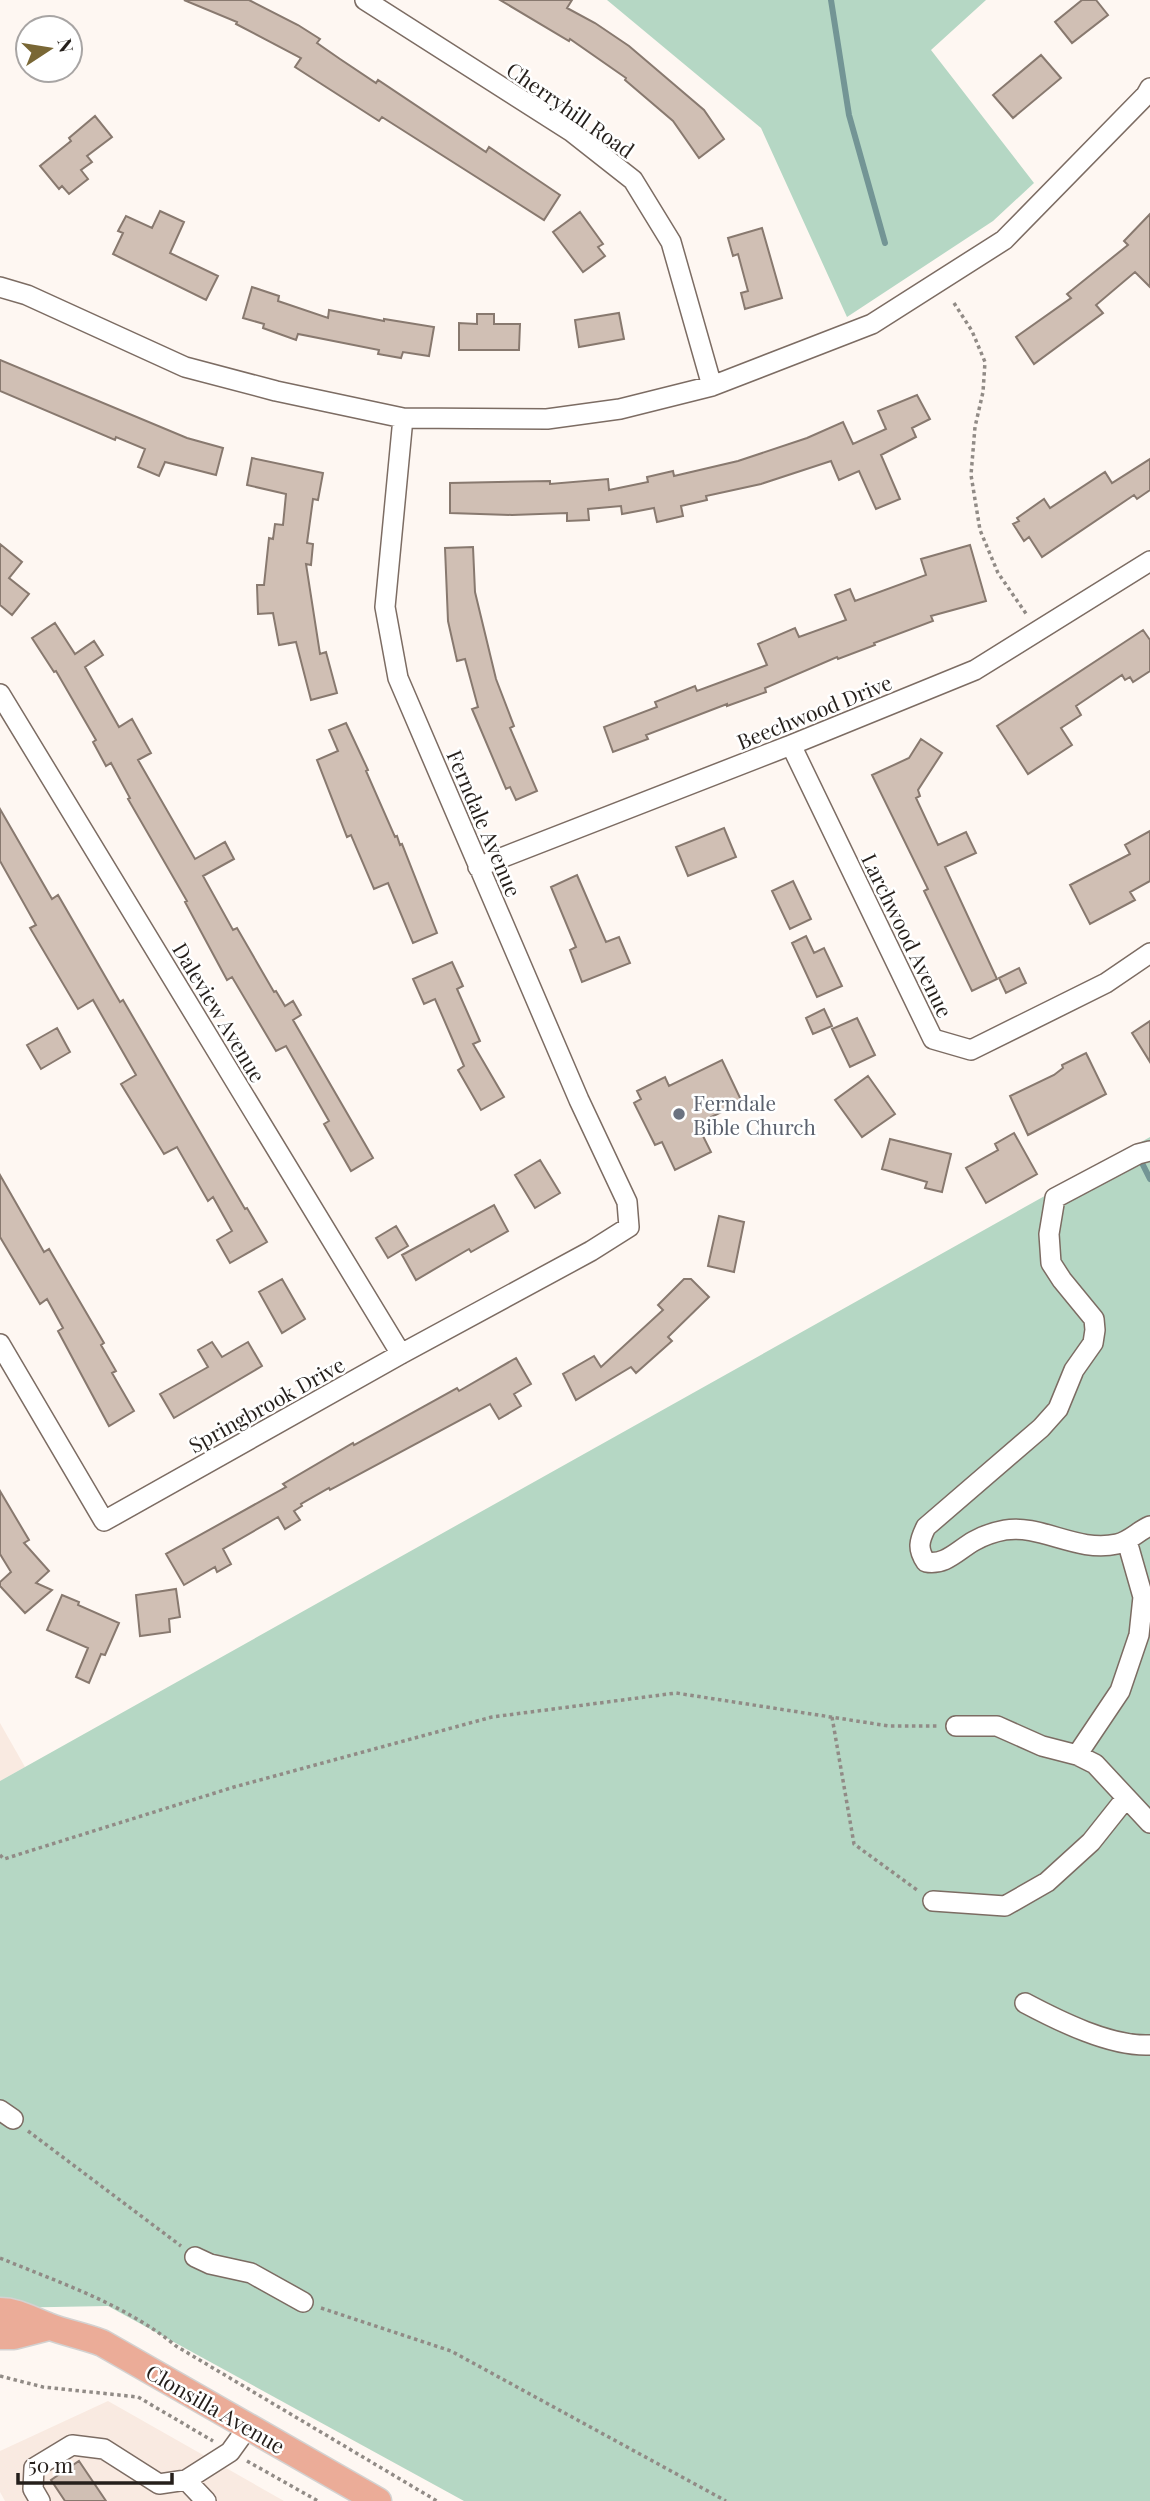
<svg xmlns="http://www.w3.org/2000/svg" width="1150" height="2501" viewBox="0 0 1150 2501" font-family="'Playfair Display',serif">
<rect width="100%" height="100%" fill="#fef7f2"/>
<path fill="#f9eae1" d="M0,1723L25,1767L0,1781Z
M108,2401L284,2501H5L0,2492V2451Z"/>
<path fill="#b5d7c4" d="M607,0H986L931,50L1034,183L993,221L847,317L761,128Z
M1150,1137V2501H464L108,2306L0,2308V1781Z"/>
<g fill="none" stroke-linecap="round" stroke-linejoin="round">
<path stroke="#739595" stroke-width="6" d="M831,0L849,115L885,243
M1143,1165L1150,1179"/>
</g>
<path fill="#d0bfb4" stroke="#88796f" stroke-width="2" d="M184,0H249L298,25L320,39L317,43L340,59L376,83L378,80L486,152L489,147L560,195L544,220L382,117L379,121L295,67L301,58L236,24L237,22Z
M500,0H572L567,8L595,23L629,46L704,110L724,139L699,158L673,121L625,80L626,78L570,39L569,41Z
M1082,0H1096L1108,15L1072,43L1055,22Z
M1041,55L1061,78L1013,118L993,95Z
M95,116L112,137L87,156L92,162L81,170L88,179L69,194L62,186L59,189L40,166L71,141L69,138Z
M160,211L184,222L170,253L218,276L206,300L113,254L123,233L118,231L126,216L152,228Z
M580,212L603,244L598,247L605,256L583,272L553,232Z
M1150,214V287L1135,272L1096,305L1103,313L1034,364L1016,337L1071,298L1067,294L1128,245L1124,241Z
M762,228L782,298L745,309L741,293L748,291L738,254L733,256L728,238Z
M252,287L279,296L278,301L328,318L329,310L384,321V319L434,327L429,356L403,352L401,358L378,354L379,350L298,334L296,340L263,328L264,324L243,318Z
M619,313L624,339L579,347L575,320Z
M477,314H494V324H520L519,350H459V323L477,324Z
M0,360L187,438L223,448L216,475L165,462L159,476L138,467L145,449L116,437L115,440L0,391Z
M917,395L930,419L912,428L916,437L881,455L900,499L876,509L859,471L839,480L831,461L761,484L706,496L707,500L681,506L683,516L657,522L654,508L622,514L621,506L588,509L589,520L567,521V513L512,515L450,513V483L550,481V484L608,479L609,490L648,482L647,477L673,471L674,476L738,461L807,438L843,422L853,444L886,429L878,411Z
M252,458L323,473L318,500L313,499L307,543L313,544L311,565L306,564L320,654L326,652L337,693L311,700L296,642L279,645L273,613L258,614L257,585H264L269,538L273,539L275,524L283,525L286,494L247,485Z
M1150,459V490L1137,499L1134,495L1042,557L1029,537L1024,541L1013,524L1019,521L1017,518L1044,499L1050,508L1105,472L1112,483Z
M0,544L22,562L9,578L29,594L12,615L0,605Z
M970,545L986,601L931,616L933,621L874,643L875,645L838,659L837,657L765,688L766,692L727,706V704L646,735L648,739L613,752L604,727L657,707L655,702L695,686L697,691L767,665L758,644L795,628L799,637L846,620L835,595L850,589L855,601L926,575L921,559Z
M473,547L475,592L496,679L514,726L510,728L537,791L516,800L510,787L506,789L472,709L478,707L465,659L457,661L448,621L445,548Z
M55,623L75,654L94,641L103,655L85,667L119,727L132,719L151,753L138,760L195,859L225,842L234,859L203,876L233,930L237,928L274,992L276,991L285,1006L293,1001L301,1015L293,1020L373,1158L351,1171L324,1124L329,1121L286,1046L276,1051L232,977L227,980L185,902L187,901L128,799L130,798L111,763L106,766L93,742L96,740L56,671L54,672L32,638Z
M1143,630L1150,640V671L1133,682L1130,677L1125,680L1122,675L1076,706L1081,715L1061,728L1072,745L1028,774L997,726Z
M346,723L368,770L366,771L395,837L397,836L400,845L402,844L437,933L413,943L388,883L374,889L351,835L347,837L317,760L338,751L329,730Z
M921,739L942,753L918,790L920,796L916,798L938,845L966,832L976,853L945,867L997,979L972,991L924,891L928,889L872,775L909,758Z
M0,809L52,899L58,895L120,1002L123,1000L245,1209L247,1208L267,1242L230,1263L217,1240L232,1231L213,1197L208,1201L177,1147L164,1154L121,1084L136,1075L93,1000L78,1009L30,928L36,925L0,861Z
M724,828L736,857L688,876L676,847Z
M1150,831V881L1130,892L1135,900L1090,924L1070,885L1130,854L1125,845Z
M577,875L606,942L619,937L630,963L582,982L570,950L576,947L551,887Z
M793,881L811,919L790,929L772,891Z
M806,936L814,953L824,948L842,986L817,997L792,943Z
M452,962L463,986L457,989L480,1041L473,1044L504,1097L481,1110L458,1070L464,1066L435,999L424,1004L413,979Z
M1019,968L1026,983L1006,993L999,978Z
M824,1009L832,1026L813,1034L806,1018Z
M857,1018L875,1055L850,1067L832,1029Z
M1150,1021V1062L1132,1033Z
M57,1028L70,1052L41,1069L27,1045Z
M1086,1053L1106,1094L1028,1135L1010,1096L1054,1075L1063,1068L1062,1065Z
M722,1060L742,1102L697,1124L711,1152L675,1170L662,1142L655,1145L634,1103L641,1099L637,1091L665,1077L669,1086Z
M868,1076L895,1114L862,1137L835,1100Z
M1014,1133L1037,1174L986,1203L966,1168L998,1150L995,1144Z
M890,1139L951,1154L942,1192L925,1188L927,1182L882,1169Z
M540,1160L560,1193L535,1208L515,1175Z
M0,1175L44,1252L49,1249L104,1343L101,1345L116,1371L112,1373L134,1411L109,1426L58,1331L63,1328L47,1299L40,1304L0,1237Z
M494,1205L508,1231L471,1252L469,1249L416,1280L402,1255Z
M719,1216L744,1222L734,1272L708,1266Z
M396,1226L408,1246L388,1258L376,1238Z
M282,1279L305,1319L282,1333L259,1292Z
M684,1279H691L709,1297L668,1337L672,1341L636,1373L631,1367L576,1400L563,1374L594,1356L601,1367L663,1310L658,1305Z
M212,1342L222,1357L248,1342L262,1366L174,1418L160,1394L208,1367L198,1350Z
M516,1358L531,1384L514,1394L521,1406L499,1419L490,1404L330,1490L329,1488L301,1504L302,1506L294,1511L300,1520L285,1529L278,1517L223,1549L231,1564L217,1572L215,1567L184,1585L166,1554L286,1487L283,1484L353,1443L354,1445L457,1388L459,1391Z
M0,1491L29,1540L24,1543L49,1571L36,1583L52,1590L25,1613L0,1586V1582L11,1572L0,1554Z
M176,1589L180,1617L169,1619L170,1632L140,1636L136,1595Z
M62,1595L79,1602L78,1605L119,1623L105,1655L101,1654L89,1683L76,1677L88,1648L47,1630Z
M79,2461L106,2501H65L51,2480Z"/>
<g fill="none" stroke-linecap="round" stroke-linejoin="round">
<defs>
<path id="minor" d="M365,0L572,132L633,180L671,242L712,386
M0,287L27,295L185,367L276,391L403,418L547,419L620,409L712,386L872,324L1004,240L1146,95L1150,88
M0,694L401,1354
M791,745L933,1039L971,1050L1106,983L1150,953
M478,867L791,745L975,670L1150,561
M1150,1151L1138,1154L1055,1198L1049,1234L1051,1263L1062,1280L1094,1319L1095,1330L1093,1343L1074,1370L1058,1409L1041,1428L926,1527C919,1541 917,1549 926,1562C945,1566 958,1550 974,1541C983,1536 994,1532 1005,1530C1041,1524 1077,1553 1117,1544C1130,1541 1138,1531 1150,1526
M0,1344L104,1521L401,1354L591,1251L629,1227L627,1202L579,1100L398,678L385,607L403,418
M956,1726H997L1042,1746L1077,1755L1095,1764L1150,1823
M1077,1755L1120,1691L1139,1635L1143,1597L1127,1541
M933,1901L1005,1906L1047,1882L1091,1842L1126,1798
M1025,2003C1059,2021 1111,2047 1150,2045
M0,2110L13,2119
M195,2257L210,2264L251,2273L303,2302
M186,2480L206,2501
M40,2501L33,2489L34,2468L72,2445L104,2449L159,2484L186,2480L230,2452L248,2427"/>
<path id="major" d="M0,2311C18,2311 31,2320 48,2326C66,2333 84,2336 102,2343L378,2501
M0,2336H14L49,2327"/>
</defs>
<use href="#minor" stroke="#7c6c63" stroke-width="22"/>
<use href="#major" stroke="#d3d2d1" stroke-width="29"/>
<path stroke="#918b86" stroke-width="3.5" stroke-dasharray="3.5 3.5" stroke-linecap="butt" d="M954,303L972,331L985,362L983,392L975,427L971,475L980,530L998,573L1027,615
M832,1717L854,1844L917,1890
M0,1855L4,1859L234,1787L492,1717L676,1693L889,1726H938
M28,2131L181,2246
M0,2258C60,2283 125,2304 176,2346L437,2501
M321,2308L451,2351L726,2501
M0,2376L43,2387L138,2397L213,2441
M247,2461L318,2501"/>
<use href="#minor" stroke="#fff" stroke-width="19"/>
<use href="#major" stroke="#ebac98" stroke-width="26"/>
</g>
<circle fill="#6b7280" stroke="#fff" stroke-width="2.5" cx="679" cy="1114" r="7"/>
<g text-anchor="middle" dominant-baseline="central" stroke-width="5" stroke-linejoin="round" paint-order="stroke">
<g font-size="21" fill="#251f1b" stroke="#fff">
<text transform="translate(571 109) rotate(35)">Cherryhill Road</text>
<text transform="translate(814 711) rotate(-22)">Beechwood Drive</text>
<text transform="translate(485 823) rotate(67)">Ferndale Avenue</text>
<text transform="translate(908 935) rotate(64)">Larchwood Avenue</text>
<text transform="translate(220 1012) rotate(59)">Daleview Avenue</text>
<text transform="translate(266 1404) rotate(-29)">Springbrook Drive</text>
<text transform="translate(216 2408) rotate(30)">Clonsilla Avenue</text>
</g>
<g font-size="21" fill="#5b616d" stroke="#fff" text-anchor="start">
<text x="693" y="1102">Ferndale<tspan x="693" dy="24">Bible Church</tspan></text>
</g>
</g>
<g transform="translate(49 49) rotate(78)"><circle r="33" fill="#ffffff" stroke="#a8a5a4" stroke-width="2"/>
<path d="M0-5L12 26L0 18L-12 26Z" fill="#796735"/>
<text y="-10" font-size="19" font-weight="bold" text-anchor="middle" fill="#251f1b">N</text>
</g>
<path d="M18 2473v10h154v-10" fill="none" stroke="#251f1b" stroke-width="3.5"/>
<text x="28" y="2473" font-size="21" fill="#251f1b" stroke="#ffffff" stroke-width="5" paint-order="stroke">50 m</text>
</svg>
